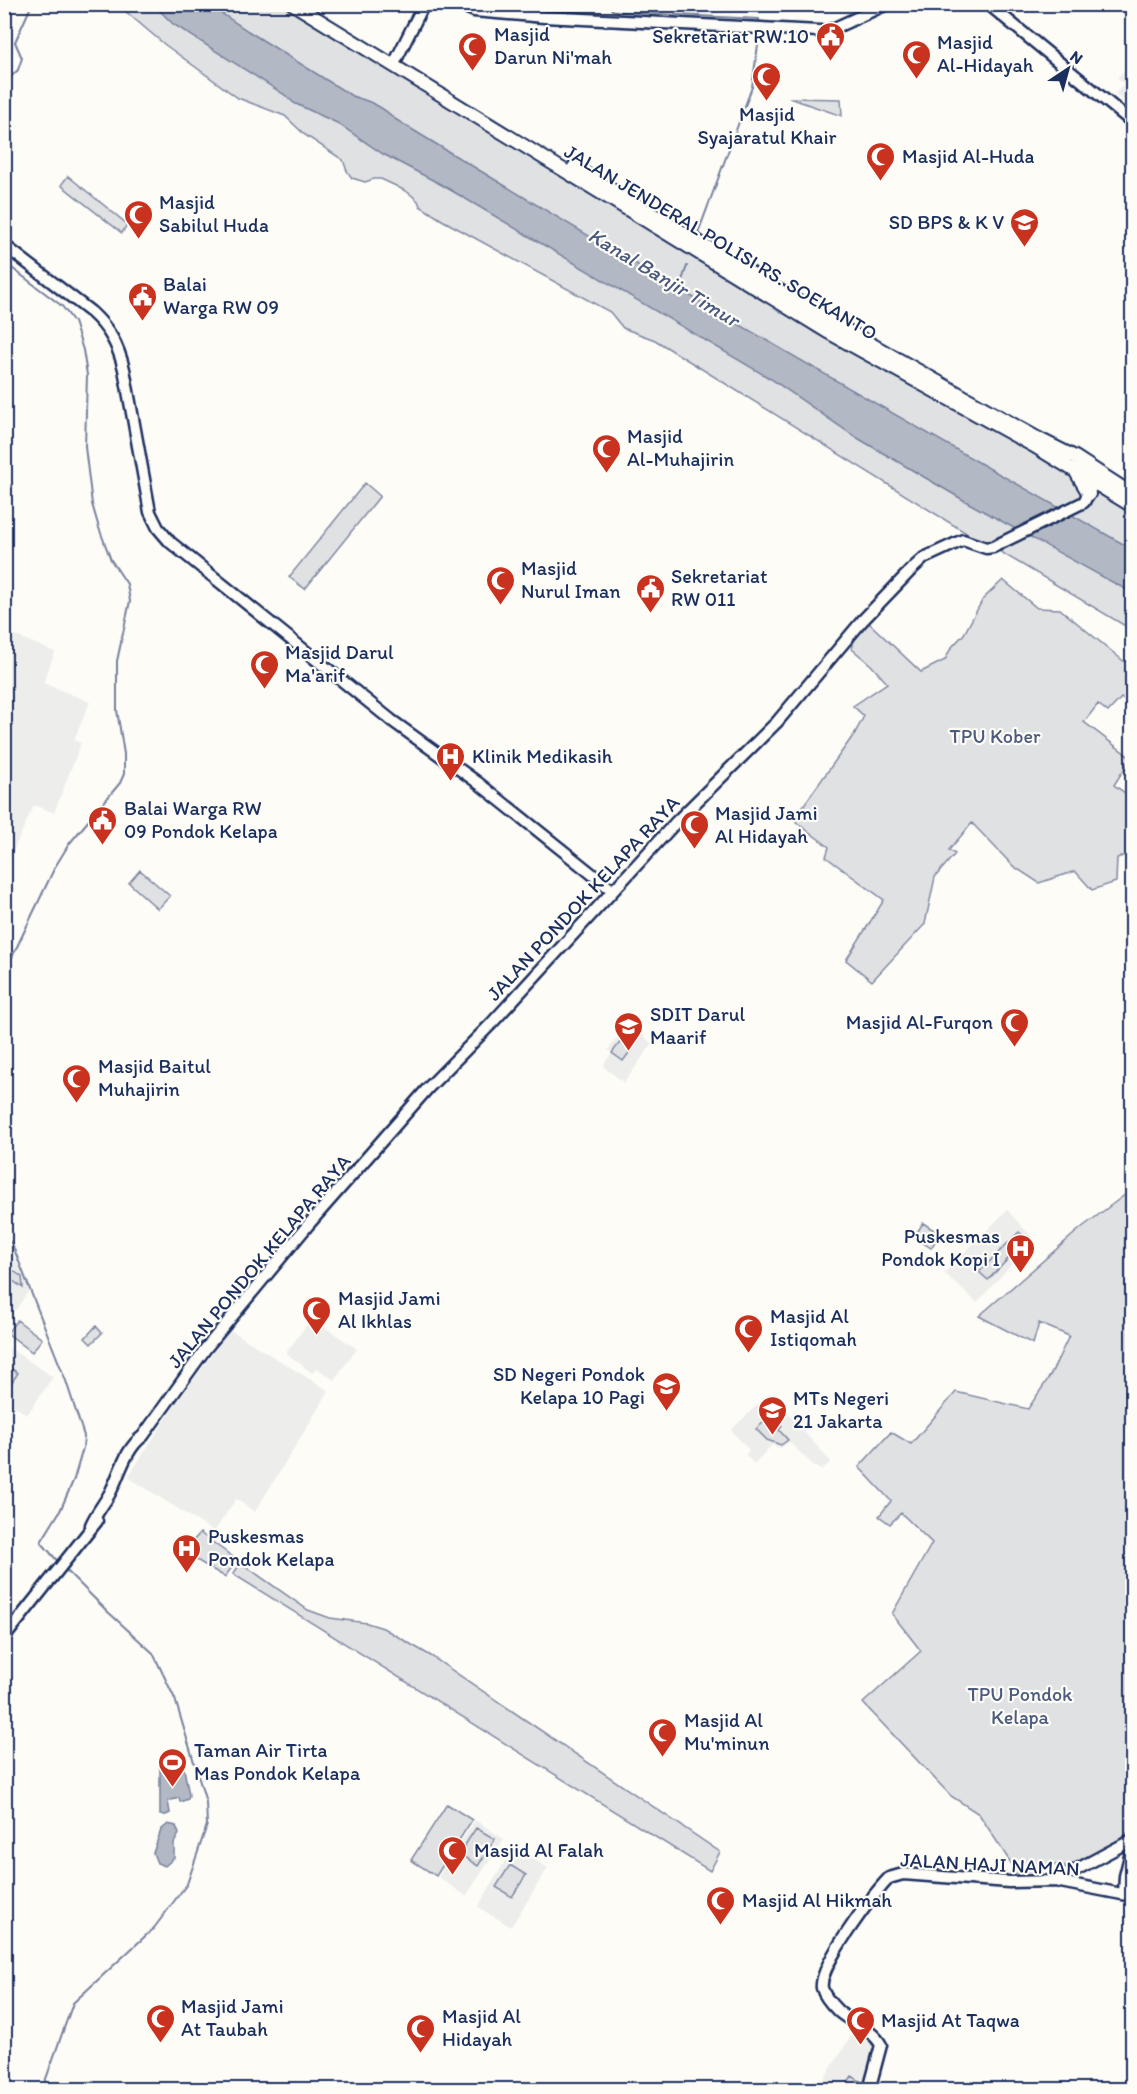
<svg xmlns="http://www.w3.org/2000/svg" width="1137" height="2094" viewBox="0 0 1137 2094" font-family="Itim,sans-serif">
<rect width="100%" height="100%" fill="#fdfcf7"/>
<filter id="ink" filterUnits="userSpaceOnUse"><feTurbulence type="fractalNoise" baseFrequency=".0167" numOctaves="2"/><feDisplacementMap in="SourceGraphic" scale="12" xChannelSelector="R" yChannelSelector="G"/><feConvolveMatrix kernelMatrix="1 2 1 2 8 2 1 2 1" color-interpolation-filters="sRGB"/></filter>
<g filter="url(#ink)">
<path fill="#edeeec" d="M1132,61V108L1115,94L1124,84L1117,78Z
M5,631L55,652L43,683L90,702L74,740L81,743L54,813L34,805L5,869Z
M631,1023L652,1044L624,1083L604,1067L605,1062L612,1053L608,1050L625,1026Z
M1007,1210L1034,1239L977,1303L944,1273Z
M4,1236L30,1289L15,1311L5,1302Z
M308,1323H319L357,1349L334,1380L317,1368L312,1373L286,1353Z
M230,1330L329,1391L255,1512L236,1499L214,1532L128,1477L175,1405Z
M4,1344L53,1377L27,1415L5,1399Z
M770,1393L831,1462L821,1470L815,1467L789,1442L781,1448L772,1445L754,1464L746,1455L749,1450L731,1430Z
M475,1820L504,1839L466,1896L438,1877Z
M514,1846L548,1868L511,1927L478,1907Z
M856,2028L869,2034L878,2053L866,2089L817,2090Z"/>
<path fill="#e0e1e3" stroke="#7e88a0" stroke-width="1.5" d="M118,5H293L1132,506V630L994,548L977,546L968,534L655,340L623,328L610,312L442,220L420,206L418,201L409,193L396,186L381,179H374L365,182L352,178L347,171L343,160L305,135L285,116L238,98L164,44Z
M789,98L841,99L842,116Z
M68,176L127,224L122,233L61,185Z
M365,483L380,496L305,589L289,577Z
M1003,580L1037,608L1060,609L1132,668V707L1121,698L1108,712L1098,704L1084,722L1131,758L1114,785L1132,798V853L1117,858L1116,882L1092,890L1075,871L1039,883L1013,866L972,823L949,850L955,854L935,877L925,924L872,981L846,960L884,900L826,857L829,847L796,822L798,813L855,733L864,716L853,706L887,683L871,665L852,649L855,636L869,623L921,672L945,660L951,648L964,634L983,599Z
M140,870L170,896L158,909L129,883Z
M621,1041L632,1049L623,1061L612,1053Z
M1130,1191L1132,1194V1829L1115,1843L1069,1866L1048,1864L1022,1880L979,1814L951,1796L863,1703L921,1651L892,1614L932,1543L901,1513L890,1524L879,1516L891,1501L859,1467L891,1432L911,1444L956,1392L1028,1409L1050,1376L1069,1336L1039,1323L1033,1344L979,1316L1081,1228Z
M923,1223L940,1234L931,1248L914,1237Z
M1019,1232L1027,1239L988,1280L979,1272Z
M5,1265L22,1277L23,1288L5,1275Z
M17,1320L42,1339L32,1352L7,1333Z
M96,1326L102,1333L91,1344L85,1338Z
M4,1364L18,1373L6,1391L4,1390Z
M772,1415L782,1426L779,1430L788,1440L781,1445L767,1440L756,1429Z
M200,1533L237,1560L225,1577L183,1552Z
M241,1563L308,1610L330,1618L367,1623L383,1628L431,1656L720,1852L710,1871L233,1574Z
M447,1804L472,1820L436,1876L411,1860Z
M476,1828L495,1839L478,1866L459,1854Z
M510,1865L526,1875L512,1897L496,1887Z
M852,2076L865,2084L862,2089L843,2090Z"/>
<path fill="#b3b8c5" stroke="#76819c" stroke-width="1.5" d="M154,5H209L248,31L352,96C369,101 382,106 395,119C638,268 885,410 1132,549V593L965,501L854,436L771,379L442,185L383,154L337,123L294,103L285,95L173,24Z
M169,1758L176,1759L184,1769L189,1795L188,1799L180,1802L179,1798L168,1801L170,1813L166,1815H160V1767Z
M168,1824L176,1826L179,1834L174,1843V1858L165,1866L157,1863L153,1853L161,1830Z"/>
<g fill="none" stroke-linecap="round" stroke-linejoin="round">
<path stroke="#76819c" stroke-width="2" d="M609,4L612,10L619,12L759,19L760,26
M4,83L18,70L22,58L15,42L32,4
M698,233L752,87L760,31
M4,262L62,306L74,322L83,350L87,375L85,447L92,504L99,528L111,560L127,584L130,601L117,661V710L124,754V774L120,783L69,844L55,867L4,974
M679,289L687,266
M4,1235L12,1244L66,1381L84,1436L83,1448L74,1479L60,1511L41,1542L60,1564
M42,2090L73,2003L154,1928L187,1884L207,1825L206,1802L175,1699L153,1653L107,1611L64,1568"/>
<defs>
<path id="secondary" d="M458,4L474,11L544,17L819,31H828L887,4
M988,4L1132,122
M396,60L424,4
M4,245L91,312C109,328 118,345 124,369L150,512L158,528L170,542L391,720L477,782L612,890
M91,1525C96,1513 104,1504 110,1493C120,1474 125,1449 143,1436L206,1348L308,1225L428,1088L491,1024L677,821L777,722L862,621L913,568L924,558L963,540L986,548L993,547L1084,502L1091,488
M4,1638L97,1521
M1055,1881L1132,1840
M1124,1894L1125,1876L1132,1848
M869,2090L881,2045C873,2029 851,2023 838,2011C832,2005 824,1996 822,1988C818,1966 873,1895 889,1878L903,1874L1009,1882L1055,1881L1132,1896"/>
<path id="primary" d="M293,4L826,331L1034,446L1132,506
M574,167L832,322L1037,438L1075,457L1132,494
M1077,474L1089,494"/>
</defs>
<use href="#secondary" stroke="#1b2f5e" stroke-width="15"/>
<use href="#primary" stroke="#1b2f5e" stroke-width="16"/>
<use href="#secondary" stroke="#fdfcf7" stroke-width="10"/>
<use href="#primary" stroke="#fdfcf7" stroke-width="12"/>
</g>
</g>
<defs>
<symbol id="civic-pin" viewBox="-11 -11 22 30"><path d="M0 17L-7.5 6A9.5 9.5 0 1 1 7.5 6Z" fill="#c8321e" stroke="#fdfcf7"/><path d="M-.6-6.5H3V-4.5H.6V-3L4-1V1h2V6H-6V1h2V-1L-.6-3ZM-1.2 2.5V6h2.4V2.5Z" fill="#fff"/></symbol>
<symbol id="mosque-pin" viewBox="-11 -11 22 30"><path d="M0 17L-7.5 6A9.5 9.5 0 1 1 7.5 6Z" fill="#c8321e" stroke="#fdfcf7"/><path d="M3.5-4.9A6 6 0 1 0 3.5 4.9A5 5 0 1 1 3.5-4.9Z" fill="#fff"/></symbol>
<symbol id="school-pin" viewBox="-11 -11 22 30"><path d="M0 17L-7.5 6A9.5 9.5 0 1 1 7.5 6Z" fill="#c8321e" stroke="#fdfcf7"/><path d="M0-5L7-2L0 1L-7-2ZM-4 1L0 2.5L4 1V4Q0 6-4 4Z" fill="#fff"/></symbol>
<symbol id="hospital-pin" viewBox="-11 -11 22 30"><path d="M0 17L-7.5 6A9.5 9.5 0 1 1 7.5 6Z" fill="#c8321e" stroke="#fdfcf7"/><path d="M-5-5h3v3.5h4V-5h3V5h-3V1.5h-4V5h-3Z" fill="#fff"/></symbol>
<symbol id="stadium-pin" viewBox="-11 -11 22 30"><path d="M0 17L-7.5 6A9.5 9.5 0 1 1 7.5 6Z" fill="#c8321e" stroke="#fdfcf7"/><path d="M0-5a6.5 5 0 1 0 0 10a6.5 5 0 1 0 0-10ZM-3.5-1.8h7v3.6h-7Z" fill="#fff"/></symbol>
</defs>
<g fill-rule="evenodd">
<use href="#civic-pin" x="814" y="20" width="33" height="45"/>
<use href="#mosque-pin" x="456" y="30" width="33" height="45"/>
<use href="#mosque-pin" x="900" y="38" width="33" height="45"/>
<use href="#mosque-pin" x="750" y="60" width="33" height="45"/>
<use href="#mosque-pin" x="864" y="140" width="33" height="45"/>
<use href="#mosque-pin" x="122" y="198" width="33" height="45"/>
<use href="#school-pin" x="1008" y="206" width="33" height="45"/>
<use href="#civic-pin" x="126" y="280" width="33" height="45"/>
<use href="#mosque-pin" x="590" y="432" width="33" height="45"/>
<use href="#mosque-pin" x="484" y="564" width="33" height="45"/>
<use href="#civic-pin" x="634" y="572" width="33" height="45"/>
<use href="#mosque-pin" x="248" y="648" width="33" height="45"/>
<use href="#hospital-pin" x="434" y="740" width="33" height="45"/>
<use href="#civic-pin" x="86" y="804" width="33" height="45"/>
<use href="#mosque-pin" x="678" y="808" width="33" height="45"/>
<use href="#mosque-pin" x="998" y="1006" width="33" height="45"/>
<use href="#school-pin" x="612" y="1010" width="33" height="45"/>
<use href="#mosque-pin" x="60" y="1062" width="33" height="45"/>
<use href="#hospital-pin" x="1004" y="1232" width="33" height="45"/>
<use href="#mosque-pin" x="300" y="1294" width="33" height="45"/>
<use href="#mosque-pin" x="732" y="1312" width="33" height="45"/>
<use href="#school-pin" x="650" y="1370" width="33" height="45"/>
<use href="#school-pin" x="756" y="1394" width="33" height="45"/>
<use href="#hospital-pin" x="170" y="1532" width="33" height="45"/>
<use href="#mosque-pin" x="646" y="1716" width="33" height="45"/>
<use href="#stadium-pin" x="156" y="1746" width="33" height="45"/>
<use href="#mosque-pin" x="436" y="1834" width="33" height="45"/>
<use href="#mosque-pin" x="704" y="1884" width="33" height="45"/>
<use href="#mosque-pin" x="144" y="2002" width="33" height="45"/>
<use href="#mosque-pin" x="844" y="2004" width="33" height="45"/>
<use href="#mosque-pin" x="404" y="2012" width="33" height="45"/>
</g>
<g text-anchor="middle" dominant-baseline="central" stroke-width="4.5" stroke-linejoin="round" paint-order="stroke">
<g font-size="20" fill="#1b2f5e" stroke="#fdfcf7" text-anchor="start">
<text x="494" y="34">Masjid<tspan x="494" dy="23">Darun Ni'mah</tspan></text>
<text x="809" y="36" text-anchor="end">Sekretariat RW.10</text>
<text x="937" y="42">Masjid<tspan x="937" dy="23">Al-Hidayah</tspan></text>
<text x="767" y="114" text-anchor="middle">Masjid<tspan x="767" dy="23">Syajaratul Khair</tspan></text>
<text x="902" y="156">Masjid Al-Huda</text>
<text x="159" y="202">Masjid<tspan x="159" dy="23">Sabilul Huda</tspan></text>
<text x="1004" y="222" text-anchor="end">SD BPS &amp; K V</text>
<text x="163" y="284">Balai<tspan x="163" dy="23">Warga RW 09</tspan></text>
<text x="627" y="436">Masjid<tspan x="627" dy="23">Al-Muhajirin</tspan></text>
<text x="521" y="568">Masjid<tspan x="521" dy="23">Nurul Iman</tspan></text>
<text x="671" y="576">Sekretariat<tspan x="671" dy="23">RW 011</tspan></text>
<text x="285" y="652">Masjid Darul<tspan x="285" dy="23">Ma'arif</tspan></text>
<text x="472" y="756">Klinik Medikasih</text>
<text x="124" y="808">Balai Warga RW<tspan x="124" dy="23">09 Pondok Kelapa</tspan></text>
<text x="715" y="813">Masjid Jami<tspan x="715" dy="23">Al Hidayah</tspan></text>
<text x="650" y="1014">SDIT Darul<tspan x="650" dy="23">Maarif</tspan></text>
<text x="993" y="1022" text-anchor="end">Masjid Al-Furqon</text>
<text x="98" y="1066">Masjid Baitul<tspan x="98" dy="23">Muhajirin</tspan></text>
<text x="1000" y="1236" text-anchor="end">Puskesmas<tspan x="1000" dy="23">Pondok Kopi I</tspan></text>
<text x="338" y="1298">Masjid Jami<tspan x="338" dy="23">Al Ikhlas</tspan></text>
<text x="770" y="1316">Masjid Al<tspan x="770" dy="23">Istiqomah</tspan></text>
<text x="645" y="1374" text-anchor="end">SD Negeri Pondok<tspan x="645" dy="23">Kelapa 10 Pagi</tspan></text>
<text x="793" y="1398">MTs Negeri<tspan x="793" dy="23">21 Jakarta</tspan></text>
<text x="208" y="1536">Puskesmas<tspan x="208" dy="23">Pondok Kelapa</tspan></text>
<text x="684" y="1720">Masjid Al<tspan x="684" dy="23">Mu'minun</tspan></text>
<text x="194" y="1750">Taman Air Tirta<tspan x="194" dy="23">Mas Pondok Kelapa</tspan></text>
<text x="474" y="1850">Masjid Al Falah</text>
<text x="742" y="1900">Masjid Al Hikmah</text>
<text x="181" y="2006">Masjid Jami<tspan x="181" dy="23">At Taubah</tspan></text>
<text x="442" y="2016">Masjid Al<tspan x="442" dy="23">Hidayah</tspan></text>
<text x="881" y="2020">Masjid At Taqwa</text>
</g>
<g font-size="20" fill="#1b2f5e" stroke="#fdfcf7">
<text transform="translate(721 242) rotate(31)">JALAN JENDERAL POLISI RS. SOEKANTO</text>
<text transform="translate(583 898) rotate(-47)">JALAN PONDOK KELAPA RAYA</text>
<text transform="translate(259 1261) rotate(-50)">JALAN PONDOK KELAPA RAYA</text>
<text transform="translate(990 1864) rotate(3)">JALAN HAJI NAMAN</text>
</g>
<g font-size="20" fill="#4c5c7f" stroke="#fdfcf7">
<text x="995" y="736">TPU Kober</text>
<text x="1020" y="1694">TPU Pondok<tspan x="1020" dy="23">Kelapa</tspan></text>
</g>
<g font-size="21" font-style="italic" fill="#49587d" stroke="#fdfcf7">
<text transform="translate(664 277) rotate(31)">Kanal Banjir Timur</text>
</g>
</g>
<rect width="1137" height="2094" fill="none" stroke="#fdfcf7" stroke-width="24"/>
<rect x="12" y="12" width="1113" height="2070" fill="none" stroke="#1b2f5e" stroke-width="2" filter="url(#ink)"/>
<g transform="translate(1068 69) rotate(36)" stroke="#fdfcf7" stroke-width="4.5" paint-order="stroke">
<path d="M0-4.5L10 22L0 15L-10 22Z" fill="#1b2f5e"/>
<text y="-9" font-size="16" font-weight="bold" text-anchor="middle" fill="#1b2f5e">N</text>
</g>
</svg>
